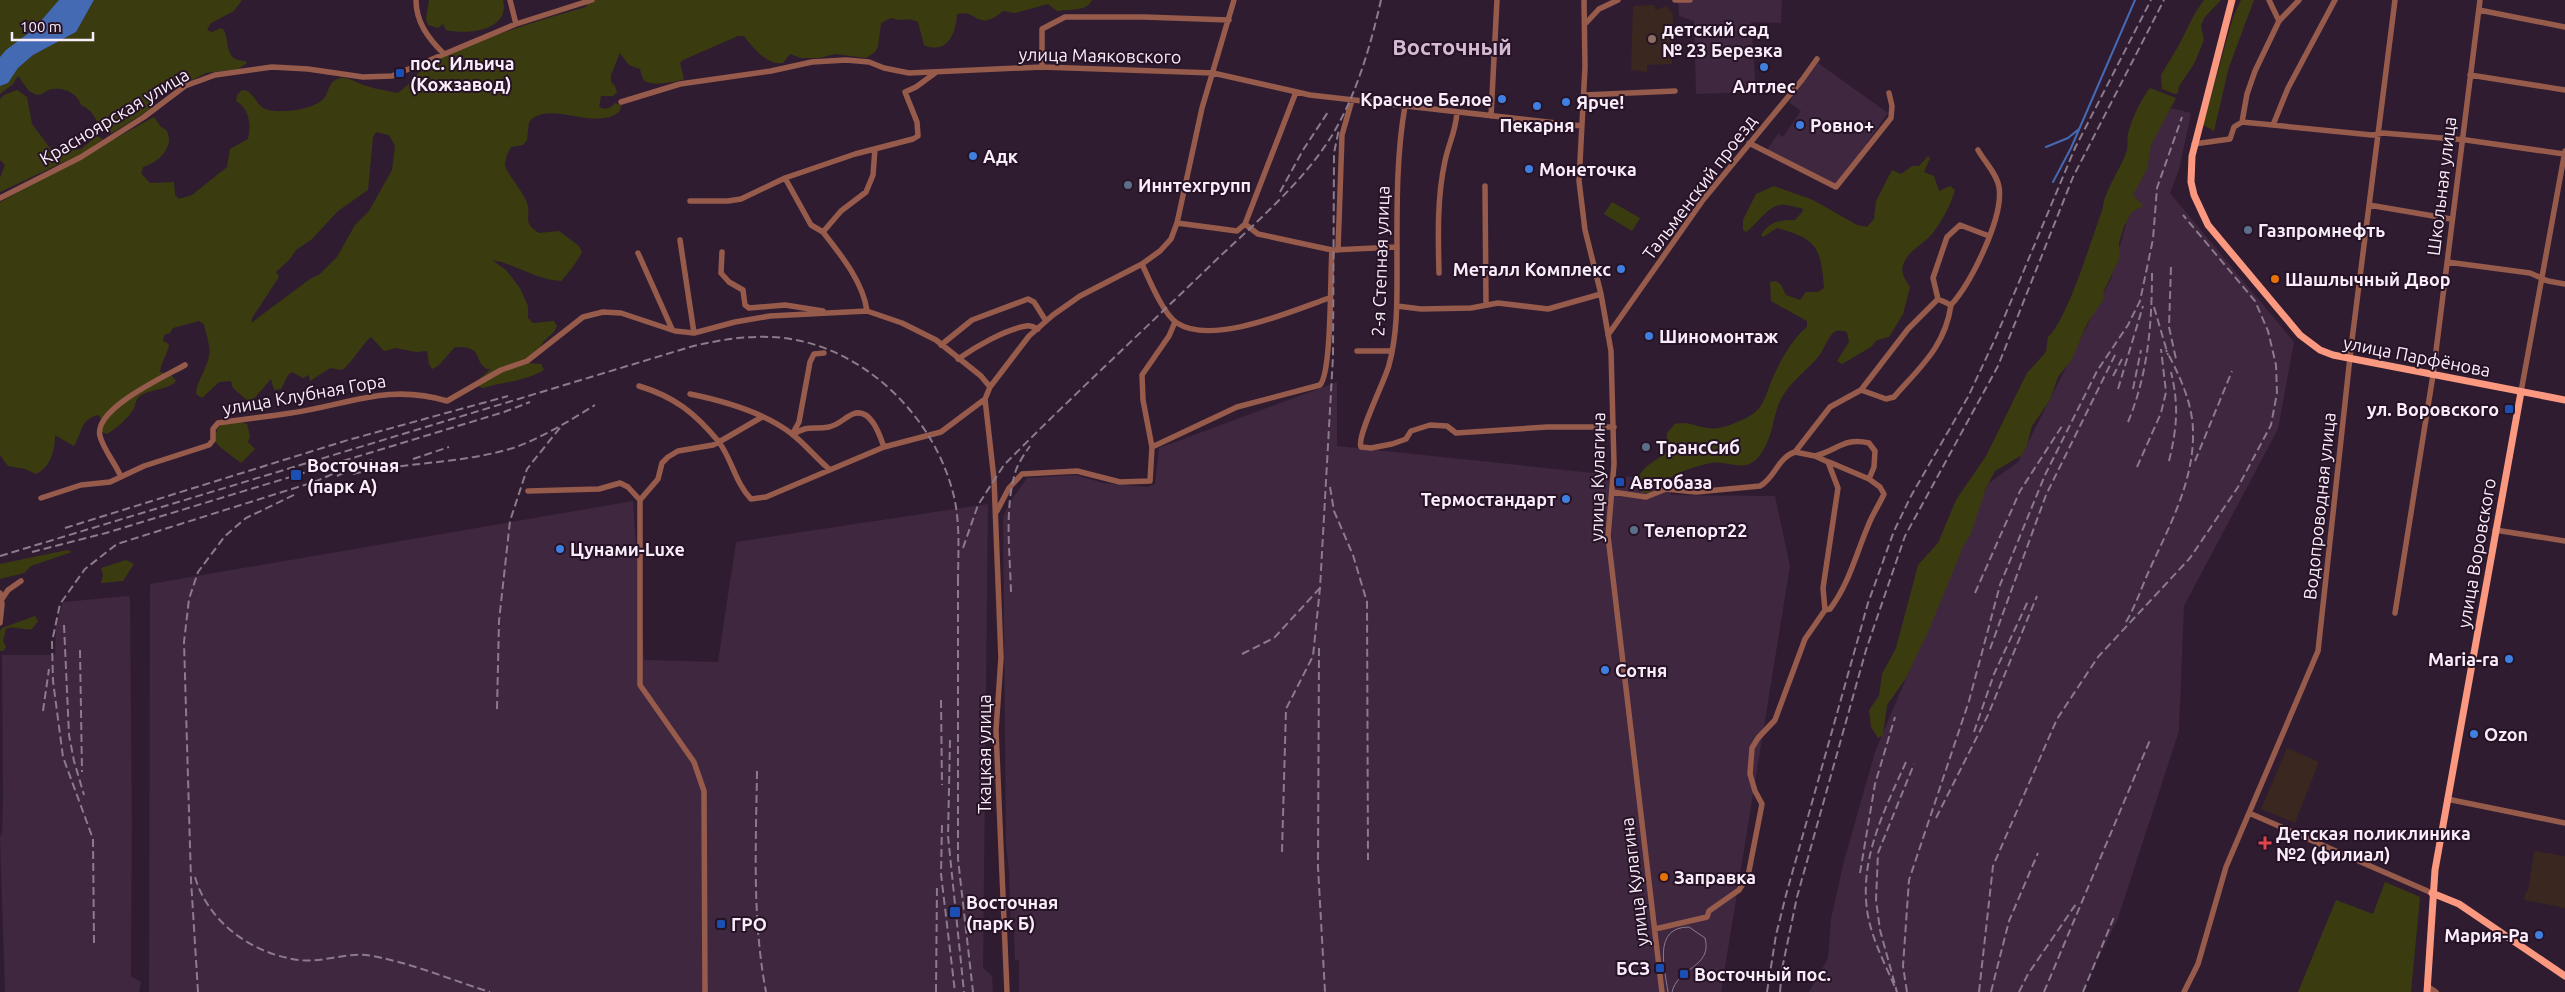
<svg xmlns="http://www.w3.org/2000/svg" width="2565" height="992" viewBox="0 0 2565 992" font-family="Ubuntu,sans-serif">
<rect width="100%" height="100%" fill="#301c30"/>
<path fill="#3f273f" d="M1678,0H1782L1781,23L1751,22L1756,92L1696,94L1694,21L1679,16Z
M1818,63L1888,113L1837,185L1766,151L1778,134L1783,137L1801,111L1789,102Z
M2171,108L2191,113L2179,170L2170,193L2294,342L2278,429L2184,606L2179,731L2118,918L2082,992H1809L1828,958L1831,919L1844,861L1875,752L1988,484L2018,462L2111,279L2134,194L2155,135Z
M1337,382V446L1670,481L1671,495L1775,496L1790,566L1721,992H1019V960H1015L1014,932H1011L1009,872L1006,844L1003,517L1010,502L1027,478L1076,475L1103,483L1147,487L1155,484L1159,448Z
M633,501L644,660L718,662L736,542L988,504L983,968L992,976L993,992H149L150,584Z
M128,596L130,597L132,822L131,976L141,982L139,992H5L0,837L2,833L3,801L2,655H55L56,624L63,602Z"/>
<path fill="#392720" d="M1655,5V10L1666,6L1673,14L1672,64L1647,65V72L1631,70L1633,6Z
M2287,748L2319,762L2295,823L2261,809Z
M2534,851L2565,856V908L2524,900L2526,891H2528Z"/>
<path fill="#3a3c10" fill-rule="evenodd" d="M0,0H59C43,25 20,38 0,58Z
M94,0H242L234,11L211,23L207,30L212,32L221,28L224,30C230,44 224,60 245,61L247,63L238,69L206,73L179,87L159,92L153,99L151,109L112,133L101,130C95,118 94,111 81,105C78,94 65,87 52,89C46,90 43,95 37,95L29,91L18,76L13,84L0,94V86L8,83L18,68L33,55L76,32Z
M429,0H503C511,31 466,35 446,30L443,24L438,28L428,25L426,19Z
M589,0H1092C1087,12 1068,9 1057,11L1048,4L1015,13L1003,11C977,33 978,9 957,14C956,34 947,55 924,45L918,22C909,17 901,22 891,18L881,23L878,47L875,52L866,58L835,54L819,58H801L790,54L783,63C767,65 753,48 744,36H738L683,60L680,63L684,79C677,82 650,87 644,80C642,78 641,72 640,69L629,65L620,53L611,75V82L615,86L617,92L613,96H601L599,107C606,110 610,109 615,103L621,105L620,111C595,133 549,98 529,122L527,140L523,145L511,147C508,152 505,159 505,165C506,173 525,194 527,203C532,218 521,222 539,233L559,231L579,246L582,252C580,257 566,277 561,281C537,280 516,264 492,260L506,270L520,288L528,306V318L533,323L554,321L557,326C554,335 546,337 542,344C536,354 537,355 528,363L541,364L544,370C526,381 503,382 483,388L478,386V380L491,369H487C471,358 486,347 455,347L438,366L432,369L429,364L427,351L416,352L396,348L384,351L371,337C364,342 352,363 342,370L330,368L310,381L309,375L303,378L292,372L288,375L281,389L274,390L271,379L250,403L233,388L231,381L219,382L202,398L196,394C197,380 207,369 209,356C211,347 206,334 204,324L199,321L173,328L170,333L164,335L163,341L169,344C168,354 161,362 160,372L172,376L176,381C166,391 152,388 140,396C135,400 136,405 133,410C128,418 116,429 107,434L102,432V421L99,415C80,418 82,434 74,446L55,435C55,450 51,467 36,474L25,469L8,466L0,455V202L154,117L161,127L166,130C176,145 159,163 143,167L141,173L150,183L174,182L175,195L179,199L192,195L227,167L230,149L248,139C251,125 250,109 236,101L237,95L242,90L248,91C253,95 258,105 263,108C277,115 316,110 325,97C330,89 328,81 341,78C347,77 351,80 356,82C369,88 383,90 397,93C412,85 417,69 434,61C482,38 535,21 586,7ZM376,132L389,135L395,146L392,170L369,211L355,225L337,257L320,274L310,279L251,323L252,318L279,277L276,272L289,260L296,250L312,239L338,211L368,190L373,137Z
M2204,0H2221L2204,18L2201,26L2204,40L2194,64L2179,86L2178,93L2175,94L2162,89L2161,75L2179,45L2195,13Z
M2241,0H2254L2229,67L2214,131L2203,125L2233,17Z
M2150,88L2176,98L2151,145L2147,169L2133,195L2143,206L2132,212L2124,226L2119,243L2120,257L2104,291L2103,300L2087,324L2072,359L2058,377L2050,400L2032,426L2026,448L2022,455L1995,471L1986,488L1971,533L1963,547L1928,632L1906,678L1887,705L1883,735L1878,738L1871,727L1869,710L1879,696L1882,674L1896,648L1918,565L1938,543L1956,500L1986,456L2027,373L2046,352L2048,337C2068,319 2092,237 2103,208C2103,193 2122,167 2127,150C2128,145 2127,139 2128,134C2131,120 2141,99 2150,88Z
M17,90L27,97L32,124L53,152L81,149L97,136L103,139L85,152L0,192V178L5,165L0,160V99L4,95Z
M1928,156L1930,158L1924,172L1934,176L1939,191L1950,186L1955,190C1951,205 1938,230 1926,240C1917,247 1907,254 1903,265C1900,273 1906,281 1910,287L1903,314L1889,337L1877,340L1871,347L1842,364L1837,361L1849,342L1847,332C1842,331 1837,329 1833,333C1827,339 1824,349 1819,356C1807,370 1789,383 1781,399C1772,417 1774,434 1762,452C1747,476 1731,460 1711,463C1696,466 1680,471 1668,479C1661,484 1655,484 1651,493H1643L1637,489C1636,468 1653,463 1666,453L1667,433L1675,424C1692,419 1704,434 1727,426C1738,422 1754,416 1760,407C1765,400 1768,390 1771,382C1779,363 1791,340 1807,327V321L1771,301L1770,282L1776,281L1781,285L1786,295L1800,300L1806,292H1818L1824,288C1821,247 1817,239 1777,228L1763,237L1761,235C1770,221 1779,220 1795,220L1803,211L1802,208C1796,208 1787,204 1781,205C1767,206 1757,225 1746,232L1743,230V220L1756,194L1774,186L1813,200L1857,225L1867,227L1874,219L1876,201L1892,170L1901,174L1912,166H1919Z
M1612,202L1640,218L1632,231L1604,214Z
M241,422L247,424L250,436L248,442L255,449L241,463L220,447L214,440L218,428L223,424Z
M67,550L72,552L31,566L24,573L0,579V564Z
M126,560L134,564L123,581L101,583L103,575L101,568Z
M35,616L38,621L32,629C24,631 13,625 6,629L3,641L6,647L3,651H0V631L2,628Z
M2385,882L2420,897L2411,992H2298L2336,900L2373,914Z"/>
<path fill="#456ab4" d="M59,0H94L76,32L33,55L18,68L8,83L0,86V57L6,50L34,29Z"/>
<g fill="none" stroke-linecap="round" stroke-linejoin="round">
<path stroke="#456ab4" stroke-width="2" d="M2046,147L2068,138L2079,129
M2053,182L2071,148L2135,0"/>
<path stroke="#975b4c" stroke-width="5.5" d="M416,0C416,22 428,38 443,53
M510,0L516,24
M1584,0L1585,67L1579,181L1585,230L1601,294L1611,351L1614,464L1608,536L1662,992
M1675,0H1690
M2269,0L2279,21L2299,0
M2479,10L2565,27
M1586,23L1599,9L1618,0
M1042,67V29L1065,17H1144L1229,20
M2470,75L2565,90
M1584,95L1675,91
M621,102L680,84L771,71L812,62L846,60L869,62L884,68L909,73L1042,67L1213,73L1310,95L1582,126
M1405,106C1396,157 1397,211 1397,263C1397,297 1398,332 1389,365C1385,381 1356,437 1361,447L1371,448L1392,444L1406,439L1411,431L1430,425L1447,426L1456,433L1547,427H1614
M1491,116L1497,0
M2242,122L2247,94L2255,71L2279,21
M2273,125L2288,88L2335,0
M1749,143L1836,187L1891,118L1892,106L1889,93
M2194,144L2230,139L2234,127L2242,122L2372,135L2383,133L2466,140L2564,154
M785,178L811,225L823,232
M1485,186L1486,305
M0,198L81,157L144,117L185,86L215,75L272,67L308,69L363,77L392,76L516,24L592,0
M690,201H728L741,199L785,178L855,154L913,139L918,136L917,122L905,92L916,87L935,73
M2369,205L2451,219
M1177,223L1237,231L1245,224L1258,234L1332,250L1397,247
M1245,224L1296,92
M823,232L841,211L866,192L873,175L875,149
M823,232C841,255 863,282 867,311
M680,240L694,333
M1338,250L1342,135L1352,100
M722,252L721,273L729,282L743,290L745,305L749,308L785,305L823,311
M638,253L672,329
M2447,262L2530,273L2548,281L2565,284
M1142,264C1149,279 1163,314 1177,323C1212,346 1292,311 1329,298
M1439,273C1438,236 1437,197 1445,161C1449,142 1455,134 1457,113
M1938,299L1933,278L1947,237L1960,225L1989,236
M1397,306L1421,309L1471,308L1498,303L1548,309L1601,294
M1608,335L1703,200L1802,80L1817,59
M941,345L972,320L1028,299L1034,302L1046,321
M1357,351H1391
M958,359C975,347 1006,329 1026,326C1030,325 1034,327 1038,329
M639,386C675,397 695,413 719,442L762,417
M1861,390L1886,399L1894,397C1920,367 1945,347 1951,305
M2521,392L2565,151
M690,394C724,401 764,412 792,434C805,444 816,458 829,469
M985,399L994,479L1001,658L996,730L1007,992
M793,433L799,422L810,362L814,354L824,353
M793,435C808,424 814,430 829,427C839,425 845,417 853,414C871,407 880,436 884,447
M1152,447L1237,407L1320,385C1332,372 1330,274 1332,250
M1815,456C1838,450 1844,437 1869,443L1875,451L1874,467L1869,479L1829,462
M121,477C116,464 103,449 100,436C93,409 166,376 185,365
M528,491L599,489L620,483L628,487L640,500
M1612,492L1646,497L1666,489L1696,492L1760,486C1775,478 1778,457 1795,452L1830,407L1861,390L1908,329L1938,299L1951,305C1971,283 2004,217 1999,187C1997,174 1984,161 1978,150
M41,498L81,485L110,482L144,466L209,445L213,440V429L218,423C242,419 267,417 291,413C348,405 387,383 447,401L501,370L527,361L583,317L603,312L621,313L675,331L694,333L735,322L770,316L867,311L902,323L936,340L981,376L990,387
M997,511L1009,488L1022,474L1077,471L1120,482L1150,481L1152,447L1143,400L1142,375L1169,336L1175,322
M2495,530L2565,541
M0,593L2,604L0,623
M2,599L8,590L21,581
M1825,610L1830,609C1849,584 1856,554 1868,526C1872,515 1879,505 1884,494L1880,487L1869,479
M2395,613L2433,375L2480,0
M2447,799L2565,823
M2249,813L2432,893
M1655,929L1707,917L1709,911L1739,890L1748,876L1762,804L1755,791L1750,774L1752,748L1758,738L1775,720L1805,639L1825,610L1823,588L1838,488L1828,462L1815,456L1795,452
M2427,986L2436,992
M705,992L704,791L694,762L640,685V500L658,479L662,463L668,457L678,451L713,445L719,442C732,460 736,484 751,499L766,497L884,447L941,432L985,399L990,387L1029,336L1053,315L1080,296L1142,264L1160,251L1171,239L1177,223L1202,108L1234,0
M2184,992L2198,964L2226,867L2318,651L2351,348L2395,0"/>
<path stroke="#fb9880" stroke-width="7" d="M2232,0L2192,156L2191,182L2194,195L2208,225L2300,335L2320,350L2333,355L2565,400
M2432,893L2459,904L2565,976
M2427,992L2435,870L2521,392"/>
<path stroke="#8b7b8b" stroke-width="1" d="M1668,992C1665,969 1652,927 1689,927L1705,938C1713,967 1677,968 1672,992"/>
<path stroke="#8b7b8b" stroke-width="2" stroke-dasharray="8 4" stroke-linecap="butt" d="M1280,192L1303,150L1328,112
M2171,267L2169,327L2176,359
M2154,307L2168,355
M2113,376L2122,359
M2118,389L2143,306
M2133,389L2141,350
M2128,422C2148,374 2152,324 2152,272
M413,459L449,447
M2169,461C2177,428 2179,405 2171,372
M2195,461L2232,371
M2137,467L2161,413L2166,392L2161,349
M353,474C405,462 461,464 513,448C542,438 569,421 595,405
M337,476L372,460
M1330,487L1334,511L1353,555L1367,602L1368,860
M65,528L348,440L508,396
M963,548L978,505L1004,465C1072,396 1144,330 1214,262C1255,223 1305,181 1334,132C1357,93 1371,44 1381,0
M32,552L106,533L504,412L530,402
M0,556L690,347C717,340 744,336 772,337C856,341 930,410 952,489C961,520 958,552 958,583
M958,578V859L973,992
M1011,592C1010,553 1004,507 1016,470C1019,462 1025,453 1030,446
M1975,593L2020,491L2062,426
M2126,622C2135,607 2141,589 2148,573C2167,531 2193,484 2193,436C2194,406 2180,376 2166,350
M64,625L69,735L74,761L84,795
M1319,648L1318,867L1325,992
M1990,649L2046,495L2116,353
M80,650L82,772
M1242,654L1274,638L1320,588
M941,700L942,785
M497,709L499,621L510,521L527,469L563,424
M43,711L49,669
M1974,732L1994,674L2028,601
M950,740L948,836L964,992
M1906,762C1884,811 1858,861 1868,916C1873,942 1887,968 1897,992L1880,930L1876,900L1878,853L1914,764
M757,771C756,844 752,919 766,992
M1936,818L1988,715L2037,596
M942,825L941,874L955,992
M1282,852L1286,709L1313,656L1320,588L1333,356L1334,153L1339,129
M1860,873L1875,784L1895,717
M195,877C208,922 252,954 299,960C321,963 344,953 366,955C407,961 451,980 490,992
M94,943L93,839L63,757L53,681L52,642L60,604L85,569L117,544L314,482L342,470
M198,992L191,880L184,642L189,599L198,572L225,536L246,518L296,494
M936,992L937,885
M1767,992L1776,935L1786,895L1868,603L1894,531L1911,496L1968,397L1996,337L2075,148L2151,0
M1780,992L1782,969L1797,897L1866,650L1905,536L1998,366L2073,177L2164,0
M1907,992L1903,966L1909,880L1969,701L2000,585L2045,475L2097,371L2128,325L2140,301L2153,239L2157,188L2182,117
M1979,992L1993,866L2057,719L2098,657L2190,558L2238,487L2271,425L2277,393L2276,365L2268,331L2255,301L2183,215
M1991,992L2009,921L2038,853
M2019,992L2028,974L2076,904
M2044,992L2150,740
M2083,992L2114,917"/>
</g>
<circle fill="#8d6e63" stroke="#261326" stroke-width="2" cx="1652" cy="39" r="5"/>
<g fill="#3f7fe0" stroke="#261326" stroke-width="2">
<circle cx="1764" cy="67" r="5"/>
<circle cx="1502" cy="99" r="5"/>
<circle cx="1566" cy="102" r="5"/>
<circle cx="1537" cy="106" r="5"/>
<circle cx="1800" cy="125" r="5"/>
<circle cx="973" cy="156" r="5"/>
<circle cx="1529" cy="169" r="5"/>
<circle cx="1621" cy="269" r="5"/>
<circle cx="1649" cy="336" r="5"/>
<circle cx="1566" cy="499" r="5"/>
<circle cx="560" cy="549" r="5"/>
<circle cx="2509" cy="659" r="5"/>
<circle cx="1605" cy="670" r="5"/>
<circle cx="2474" cy="734" r="5"/>
<circle cx="2539" cy="935" r="5"/>
</g>
<g fill="#1a4fb4" stroke="#261326" stroke-width="2">
<rect x="395" y="68" width="10" height="10" rx="2.5"/>
<rect x="2504" y="404" width="10" height="10" rx="2.5"/>
<rect x="290" y="469" width="12" height="12" rx="2.5"/>
<rect x="1615" y="477" width="10" height="10" rx="2.5"/>
<rect x="949" y="906" width="12" height="12" rx="2.5"/>
<rect x="716" y="919" width="10" height="10" rx="2.5"/>
<rect x="1655" y="963" width="10" height="10" rx="2.5"/>
<rect x="1679" y="969" width="10" height="10" rx="2.5"/>
</g>
<g fill="#5c6f8a" stroke="#261326" stroke-width="2">
<circle cx="1128" cy="185" r="5"/>
<circle cx="2248" cy="230" r="5"/>
<circle cx="1646" cy="447" r="5"/>
<circle cx="1634" cy="530" r="5"/>
</g>
<g fill="#e8710a" stroke="#261326" stroke-width="2">
<circle cx="2275" cy="279" r="5"/>
<circle cx="1664" cy="877" r="5"/>
</g>
<path fill="#e0444e" stroke="#261326" stroke-width="2" d="M2262.5 835.5h5v5h5v5h-5v5h-5v-5h-5v-5h5z"/>
<g text-anchor="middle" dominant-baseline="central" stroke-width="4" stroke-linejoin="round" paint-order="stroke">
<g font-size="18" font-weight="bold" fill="#faedfa" stroke="#261326" text-anchor="start">
<text x="1662" y="29">детский сад<tspan x="1662" dy="21">№ 23 Березка</tspan></text>
<text x="410" y="63">пос. Ильича<tspan x="410" dy="21">(Кожзавод)</tspan></text>
<text x="1764" y="86" text-anchor="middle">Алтлес</text>
<text x="1492" y="99" text-anchor="end">Красное Белое</text>
<text x="1576" y="102">Ярче!</text>
<text x="1537" y="125" text-anchor="middle">Пекарня</text>
<text x="1810" y="125">Ровно+</text>
<text x="983" y="156">Адк</text>
<text x="1539" y="169">Монеточка</text>
<text x="1138" y="185">Иннтехгрупп</text>
<text x="2258" y="230">Газпромнефть</text>
<text x="1611" y="269" text-anchor="end">Металл Комплекс</text>
<text x="2285" y="279">Шашлычный Двор</text>
<text x="1659" y="336">Шиномонтаж</text>
<text x="2499" y="409" text-anchor="end">ул. Воровского</text>
<text x="1656" y="447">ТрансСиб</text>
<text x="307" y="465">Восточная<tspan x="307" dy="21">(парк А)</tspan></text>
<text x="1630" y="482">Автобаза</text>
<text x="1556" y="499" text-anchor="end">Термостандарт</text>
<text x="1644" y="530">Телепорт22</text>
<text x="570" y="549">Цунами-Luxe</text>
<text x="2499" y="659" text-anchor="end">Maria-ra</text>
<text x="1615" y="670">Сотня</text>
<text x="2484" y="734">Ozon</text>
<text x="2276" y="833">Детская поликлиника<tspan x="2276" dy="21">№2 (филиал)</tspan></text>
<text x="1674" y="877">Заправка</text>
<text x="966" y="902">Восточная<tspan x="966" dy="21">(парк Б)</tspan></text>
<text x="731" y="924">ГРО</text>
<text x="2529" y="935" text-anchor="end">Мария-Ра</text>
<text x="1650" y="968" text-anchor="end">БСЗ</text>
<text x="1694" y="974">Восточный пос.</text>
</g>
<g font-size="18" fill="#faedfa" stroke="#261326">
<text transform="translate(1100 55) rotate(1)">улица Маяковского</text>
<text transform="translate(114 116) rotate(-31)">Красноярская улица</text>
<text transform="translate(2441 186) rotate(-83)">Школьная улица</text>
<text transform="translate(1699 187) rotate(-53)">Тальменский проезд</text>
<text transform="translate(1380 261) rotate(-88)">2-я Степная улица</text>
<text transform="translate(2417 356) rotate(11)">улица Парфёнова</text>
<text transform="translate(304 394) rotate(-10)">улица Клубная Гора</text>
<text transform="translate(1597 477) rotate(-89)">улица Кулагина</text>
<text transform="translate(2319 506) rotate(-84)">Водопроводная улица</text>
<text transform="translate(2476 553) rotate(-80)">улица Воровского</text>
<text transform="translate(984 754) rotate(-90)">Ткацкая улица</text>
<text transform="translate(1634 882) rotate(-97)">улица Кулагина</text>
</g>
<g font-size="22" font-weight="bold" fill="#d5bad3" stroke="#261326">
<text x="1452" y="46">Восточный</text>
</g>
</g>
<path d="M12 32v8h81v-8" fill="none" stroke="#faedfa" stroke-width="2.5"/>
<text x="20" y="32" font-size="15" fill="#faedfa" stroke="#261326" stroke-width="4" paint-order="stroke">100 m</text>
</svg>
